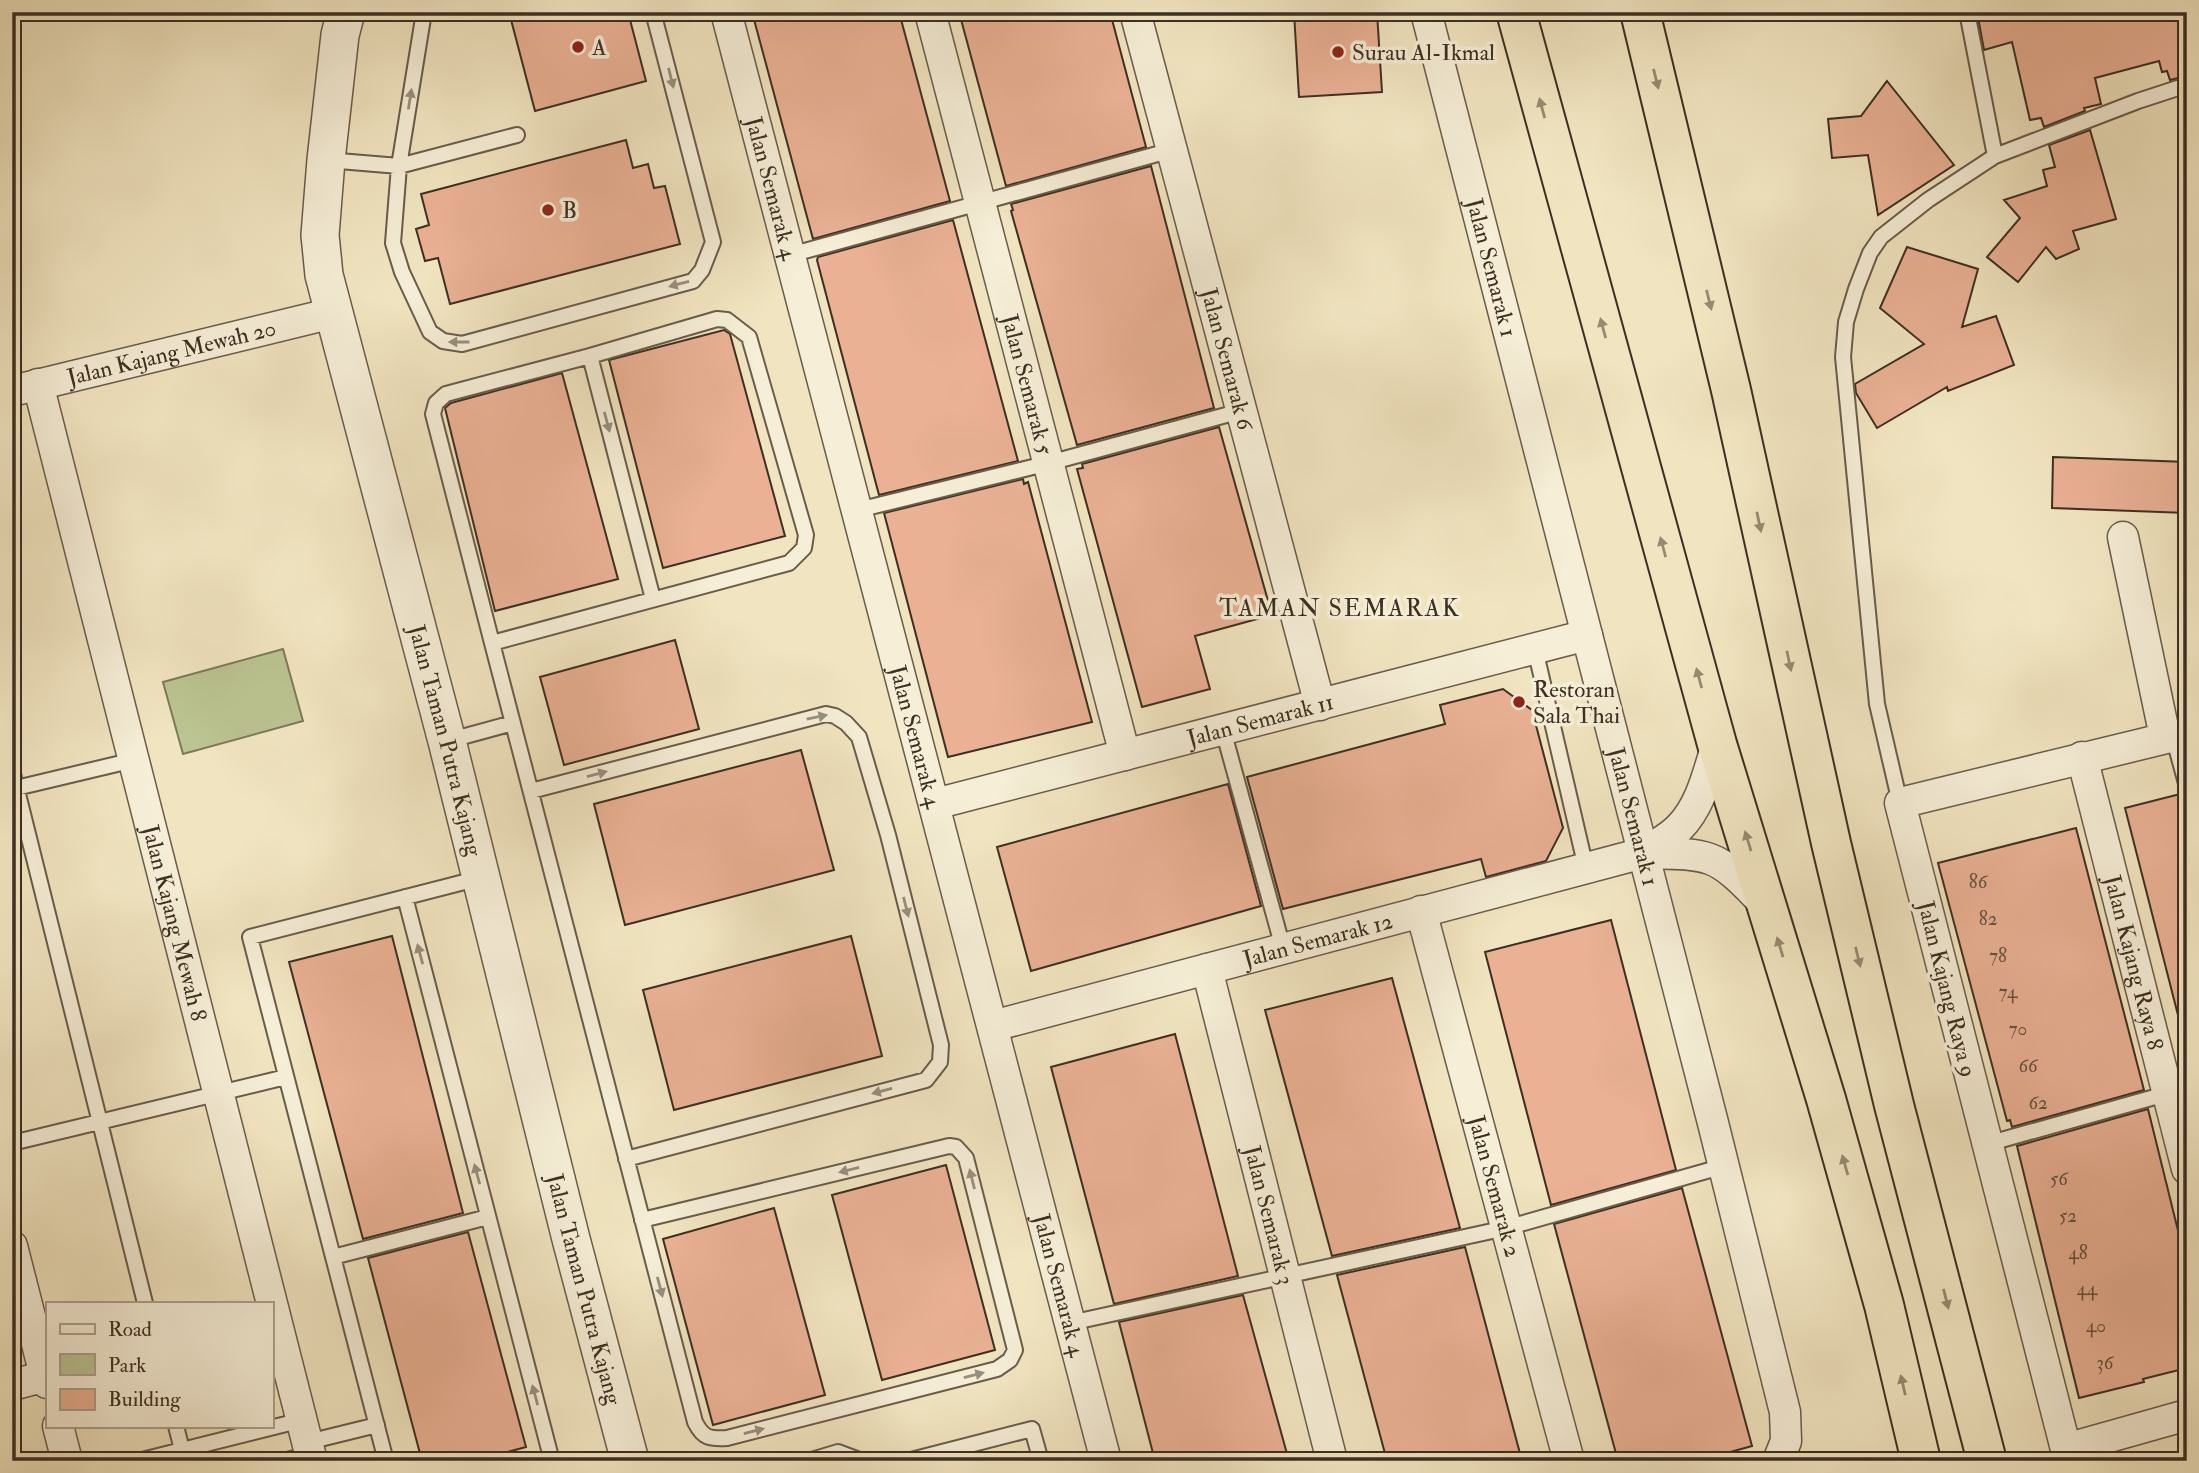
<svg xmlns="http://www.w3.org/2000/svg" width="2199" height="1473" viewBox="0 0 2199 1473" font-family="'IM FELL Double Pica',serif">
<rect width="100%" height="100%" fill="#f1e5c1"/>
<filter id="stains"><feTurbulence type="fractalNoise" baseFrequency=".00286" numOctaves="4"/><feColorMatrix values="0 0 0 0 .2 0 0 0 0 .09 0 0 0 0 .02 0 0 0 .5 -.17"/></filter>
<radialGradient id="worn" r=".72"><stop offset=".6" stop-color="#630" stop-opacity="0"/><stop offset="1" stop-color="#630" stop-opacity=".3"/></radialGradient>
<path fill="#bbc492" stroke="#7c7a5a" stroke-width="2" d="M283,649L303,721L183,754L163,682Z"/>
<path fill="#eab195" stroke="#3d2f21" stroke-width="2" d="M509,12H628L646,81L535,111Z
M752,12H899L950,201L813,239Z
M959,12H1110L1146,147L1006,186Z
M1294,12H1377L1382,92L1299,97Z
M1977,12H2187V76L2170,80L2167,71L2162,72L2159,61L2095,78L2101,104L2084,108L2085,111L2044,127L2041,118L2030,120L2012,42L1984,50Z
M1887,81L1954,165L1878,215L1868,155L1832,158L1828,119L1861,116Z
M2090,130L2116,219L2073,231L2079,249L2056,259L2046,247L2018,282L1987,257L2020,218L2004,200L2047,186L2043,170L2055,167L2049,145Z
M626,140L633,168L648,164L654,188L665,186L680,244L450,304L438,258L425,261L416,229L429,225L421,194Z
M1151,166L1214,408L1077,445L1011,211L1013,210L1011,204Z
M953,220L1018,461L879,495L817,260L818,257Z
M1907,247L1978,269L1962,327L1996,316L2014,365L1948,391L1947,387L1877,428L1856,393L1855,384L1924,344L1880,308Z
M724,330L730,334L785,536L663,568L609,360Z
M562,373L618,579L495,611L445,408L451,403Z
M1219,427L1272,615L1195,636L1210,689L1142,707L1077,469L1083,468L1082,464Z
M2053,457L2187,462V513L2052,508Z
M1023,479L1024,484L1028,482L1092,722L948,757L884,513Z
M675,640L699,729L564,765L540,677Z
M1503,689L1532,710L1563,828L1546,861L1486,877L1481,859L1283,909L1247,777L1445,724L1440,705Z
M801,750L834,870L625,925L594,804Z
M1228,784L1261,906L1031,971L997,847Z
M2180,794L2187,796V1018L2179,1019L2125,808Z
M2076,828L2144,1090L2012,1127L2010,1120L2007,1121L1938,863Z
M1611,920L1676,1170L1551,1205L1485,952Z
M392,936L463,1213L363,1239L289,962Z
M851,936L882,1056L674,1110L643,990Z
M1392,978L1460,1228L1332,1256L1265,1010Z
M1175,1034L1238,1276L1114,1304L1051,1067Z
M2148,1109L2187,1267V1368L2143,1379L2144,1382L2079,1398L2017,1146Z
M946,1165L995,1350L882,1380L832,1195Z
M1682,1188L1752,1446L1698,1461H1618L1554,1224Z
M774,1208L825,1395L713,1425L663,1239Z
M468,1232L526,1447L474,1461H422L368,1258Z
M1465,1247L1522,1461H1387L1337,1275Z
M1243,1295L1289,1461H1155L1119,1322Z"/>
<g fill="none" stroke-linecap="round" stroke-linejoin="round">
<defs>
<path id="service" d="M424,12L399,166L393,243L402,272L430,332L443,341L462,344L693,281L702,270L713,242L653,12
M1967,12L1995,156
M327,160L399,166L517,135
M790,255L1172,150
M717,319L727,320L749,337L806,535L804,548L789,563L492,643L433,414L436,403L446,394L590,356Z
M590,356L653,599
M858,510L1049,463L1241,411
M492,643L695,1422C703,1438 709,1439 727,1438L997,1369L1010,1360L1015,1350L966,1158L956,1147L949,1146L642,1220
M1535,649L1586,868
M1223,730L1283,948
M2173,736L2187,787
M447,741L513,723
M12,770L145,1303
M12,789L134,760
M531,791L826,714L835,716L846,723L859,737L888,835L941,1045L940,1062L926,1080L626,1159
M1900,803L1877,704L1843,357L1846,322L1856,289L1870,253L1881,237L1928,200L1995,156L2138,101L2187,85
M405,897L552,1461
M12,1143L286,1077
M1987,1144L2187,1088
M333,1257L488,1217
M1070,1323L1506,1228L1724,1166
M176,1426L182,1450
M308,1442L377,1425
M138,1461L302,1420
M283,1461L311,1454
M386,1461L250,937L480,878
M808,1461L838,1452L862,1461
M907,1461L1032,1429L1041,1461"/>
<g id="minor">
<path id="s1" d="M726,12L1106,1461"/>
<path id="s2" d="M930,12L1125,755"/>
<path id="s3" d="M1135,12L1320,705"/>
<path id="s4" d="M1426,12L1712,1119L1785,1412L1786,1441L1778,1461"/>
<path id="s5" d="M38,384L312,1461"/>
<path id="s6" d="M12,391L333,313"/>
<path d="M2123,537L2165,737"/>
<path id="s7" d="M2082,757L2187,1169"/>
<path id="s8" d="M935,804L1587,635"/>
<path d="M1643,853C1655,846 1669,838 1679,828C1701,806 1708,773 1717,744"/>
<path id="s9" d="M1421,911L1569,1461"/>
<path id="s10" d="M1207,969L1332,1461"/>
<path id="s11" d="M993,1026L1643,853C1664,854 1690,852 1710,859C1732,867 1751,891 1767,906"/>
<path d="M12,1246L47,1383"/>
<path d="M12,1385L46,1376"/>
<path d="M58,1426L67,1461"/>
<path d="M2066,1449L2187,1415"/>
<path d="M2069,1461L1900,803L2187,733"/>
</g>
<g id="tertiary">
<path id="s12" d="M346,12L340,35L326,160L320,235L324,275L447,741L571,1239L630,1461"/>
</g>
<path id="motorway" d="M1516,12L1717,744L1826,1099L1884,1305L1921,1461
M1640,12L1731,390L1831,843L1894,1105L1987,1461"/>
</defs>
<use href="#service" stroke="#6a5c49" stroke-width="18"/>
<use href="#minor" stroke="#6a5c49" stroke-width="33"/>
<use href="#tertiary" stroke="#6a5c49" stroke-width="40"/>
<use href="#motorway" stroke="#3d2f21" stroke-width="42"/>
<use href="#service" stroke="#f6eed7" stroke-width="14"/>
<use href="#minor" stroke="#f6eed7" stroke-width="30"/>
<use href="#tertiary" stroke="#f6eed7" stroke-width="37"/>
<use href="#motorway" stroke="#f1e5c1" stroke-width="38"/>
</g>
<defs><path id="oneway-solid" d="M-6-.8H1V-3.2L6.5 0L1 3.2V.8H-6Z" transform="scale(1.75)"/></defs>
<g fill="#9a8e7c">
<use href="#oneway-solid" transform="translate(671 78) rotate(76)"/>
<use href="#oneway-solid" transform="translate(410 99) rotate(-81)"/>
<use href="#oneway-solid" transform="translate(679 284) rotate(165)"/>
<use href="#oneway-solid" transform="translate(459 342) rotate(180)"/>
<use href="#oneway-solid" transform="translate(607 422) rotate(75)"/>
<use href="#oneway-solid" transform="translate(817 717) rotate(-11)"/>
<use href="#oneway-solid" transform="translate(597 774) rotate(-15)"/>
<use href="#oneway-solid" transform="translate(906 907) rotate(76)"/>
<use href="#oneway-solid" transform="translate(420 954) rotate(-105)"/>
<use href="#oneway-solid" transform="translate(882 1091) rotate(165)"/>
<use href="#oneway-solid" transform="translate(849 1170) rotate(166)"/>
<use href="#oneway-solid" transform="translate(477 1174) rotate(-105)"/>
<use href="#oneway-solid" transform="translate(972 1179) rotate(-104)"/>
<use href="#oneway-solid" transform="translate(660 1287) rotate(75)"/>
<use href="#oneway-solid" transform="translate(974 1375) rotate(-14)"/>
<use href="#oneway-solid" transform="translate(535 1395) rotate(-105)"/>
<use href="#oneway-solid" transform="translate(754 1431) rotate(-14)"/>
</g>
<g fill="#978a71">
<use href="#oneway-solid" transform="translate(1656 79) rotate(76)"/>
<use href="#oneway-solid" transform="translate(1542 108) rotate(-105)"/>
<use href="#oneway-solid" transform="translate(1709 300) rotate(76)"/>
<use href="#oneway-solid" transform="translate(1603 328) rotate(-105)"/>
<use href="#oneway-solid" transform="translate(1759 522) rotate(78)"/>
<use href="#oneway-solid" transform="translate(1663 547) rotate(-105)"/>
<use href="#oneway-solid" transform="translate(1789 661) rotate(78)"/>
<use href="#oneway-solid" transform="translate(1699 678) rotate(-105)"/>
<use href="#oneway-solid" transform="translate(1748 841) rotate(-107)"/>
<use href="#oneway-solid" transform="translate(1780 947) rotate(-107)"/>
<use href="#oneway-solid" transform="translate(1858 957) rotate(76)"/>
<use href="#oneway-solid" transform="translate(1845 1165) rotate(-106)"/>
<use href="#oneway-solid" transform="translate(1946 1299) rotate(76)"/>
<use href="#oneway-solid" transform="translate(1903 1385) rotate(-103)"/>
</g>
<g fill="#8f2418" stroke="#f6eed7" stroke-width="2.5">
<circle cx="578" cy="47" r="7"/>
<circle cx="1338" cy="52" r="7"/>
<circle cx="548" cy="210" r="7"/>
<circle cx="1519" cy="702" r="7"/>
</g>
<g text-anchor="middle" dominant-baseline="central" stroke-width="7" stroke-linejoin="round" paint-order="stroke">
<g font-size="19" fill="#68503e">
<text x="1978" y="882">86</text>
<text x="1988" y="919">82</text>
<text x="1998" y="956">78</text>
<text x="2008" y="992">74</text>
<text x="2018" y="1029">70</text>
<text x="2028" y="1066">66</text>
<text x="2038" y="1103">62</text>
<text x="2059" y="1179">56</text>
<text x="2068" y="1216">52</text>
<text x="2078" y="1253">48</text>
<text x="2087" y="1289">44</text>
<text x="2096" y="1326">40</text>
<text x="2105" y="1363">36</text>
</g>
<g font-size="23" fill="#3d2f21" stroke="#f6eed7" text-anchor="start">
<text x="592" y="47">A</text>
<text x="1352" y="52">Surau Al-Ikmal</text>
<text x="562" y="210">B</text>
<text x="1533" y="689">Restoran<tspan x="1533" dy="26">Sala Thai</tspan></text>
</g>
<g font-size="23" fill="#3d2f21" stroke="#f6eed7">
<text stroke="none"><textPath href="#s1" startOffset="182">Jalan Semarak 4</textPath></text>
<text stroke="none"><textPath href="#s4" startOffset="264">Jalan Semarak 1</textPath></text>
<text stroke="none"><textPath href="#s6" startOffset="164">Jalan Kajang Mewah 20</textPath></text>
<text stroke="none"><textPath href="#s3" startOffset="359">Jalan Semarak 6</textPath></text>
<text stroke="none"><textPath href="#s2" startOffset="385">Jalan Semarak 5</textPath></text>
<text stroke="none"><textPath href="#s8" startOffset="336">Jalan Semarak 11</textPath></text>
<text stroke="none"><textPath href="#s1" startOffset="749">Jalan Semarak 4</textPath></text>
<text stroke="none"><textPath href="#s12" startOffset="746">Jalan Taman Putra Kajang</textPath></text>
<text stroke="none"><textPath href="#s4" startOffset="831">Jalan Semarak 1</textPath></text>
<text stroke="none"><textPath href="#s5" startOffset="556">Jalan Kajang Mewah 8</textPath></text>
<text stroke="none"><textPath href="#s11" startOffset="336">Jalan Semarak 12</textPath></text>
<text stroke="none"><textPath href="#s7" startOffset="212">Jalan Kajang Raya 8</textPath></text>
<text transform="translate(1947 989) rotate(76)">Jalan Kajang Raya 9</text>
<text stroke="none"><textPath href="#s9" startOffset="285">Jalan Semarak 2</textPath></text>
<text stroke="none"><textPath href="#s10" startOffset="254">Jalan Semarak 3</textPath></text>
<text stroke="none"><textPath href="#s1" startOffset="1316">Jalan Semarak 4</textPath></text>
<text stroke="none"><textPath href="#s12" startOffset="1312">Jalan Taman Putra Kajang</textPath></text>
</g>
<g font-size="24" letter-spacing="2" fill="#3d2f21" stroke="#f6eed7">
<text x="1340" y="608">TAMAN SEMARAK</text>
</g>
</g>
<rect width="2199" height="1473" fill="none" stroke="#f1e5c1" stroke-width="42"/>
<rect x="14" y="14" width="2171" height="1445" fill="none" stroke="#3d2f21" stroke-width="3.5"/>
<rect x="21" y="21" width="2157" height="1431" fill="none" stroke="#3d2f21" stroke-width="2"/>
<rect x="46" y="1302" width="228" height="126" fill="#f6eed7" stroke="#aca28e" stroke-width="2"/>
<rect x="60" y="1324" width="35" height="10" fill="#f6eed7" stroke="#aca28e" stroke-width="2"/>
<text x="108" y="1336" font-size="21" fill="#3d2f21">Road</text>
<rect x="60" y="1354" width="35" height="21" fill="#bbc492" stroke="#aca28e" stroke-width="2"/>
<text x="108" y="1372" font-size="21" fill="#3d2f21">Park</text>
<rect x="60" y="1389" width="35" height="21" fill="#eab195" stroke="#aca28e" stroke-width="2"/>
<text x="108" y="1406" font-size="21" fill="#3d2f21">Building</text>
<rect width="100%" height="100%" filter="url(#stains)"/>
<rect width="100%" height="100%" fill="url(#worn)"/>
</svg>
